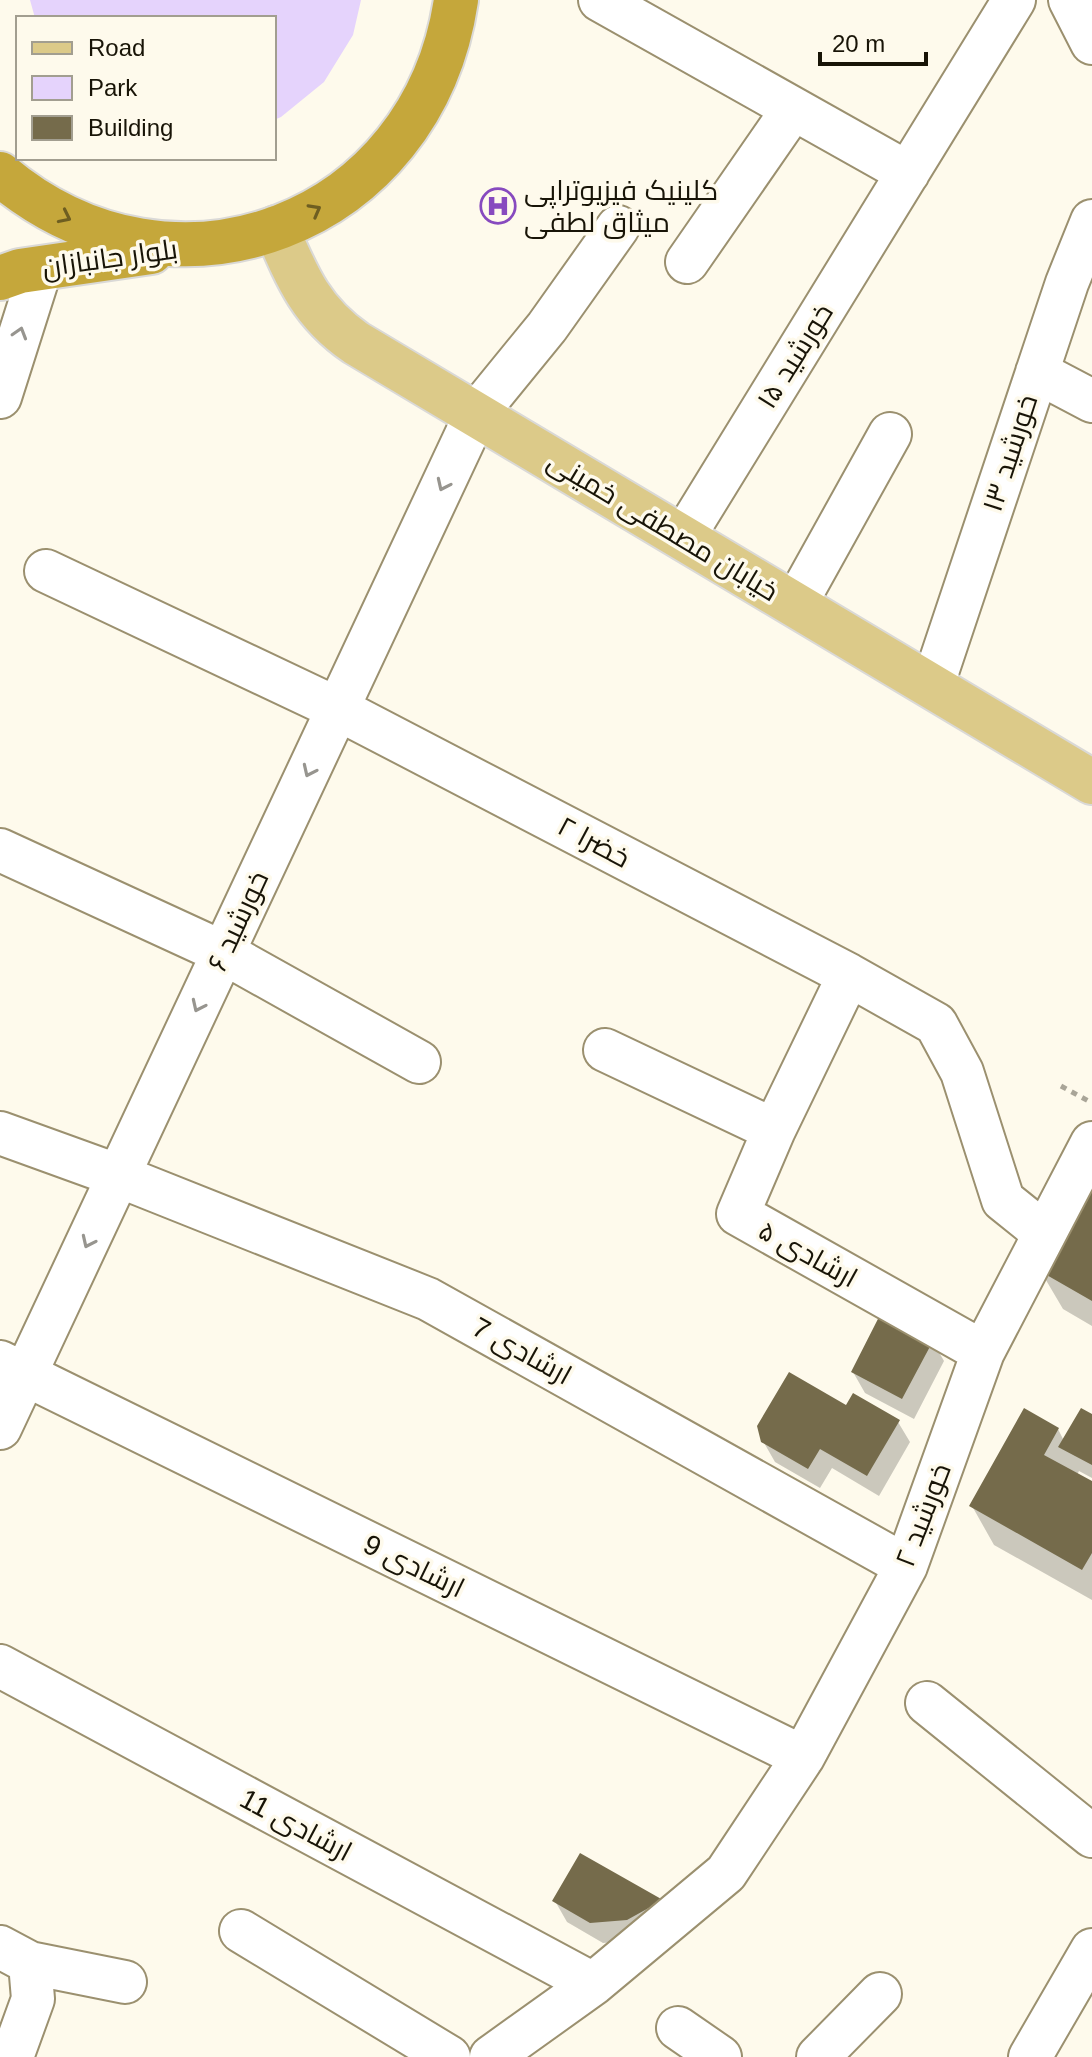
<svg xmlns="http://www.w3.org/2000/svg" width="1092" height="2057" viewBox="0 0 1092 2057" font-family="Arial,Cairo,sans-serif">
<rect width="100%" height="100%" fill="#fefaec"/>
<path fill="#e5d3fc" d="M30,0H361L353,35L324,82L281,117L274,120V18H35Z"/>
<path fill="#0003" d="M1092,1181V1326L1063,1309L1040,1270Z
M932,1340L944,1361L914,1419L865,1393L853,1372Z
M847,1408L898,1422L910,1442L879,1496L832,1468L820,1488L775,1462L763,1441Z
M1092,1416V1478L1079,1471L1077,1475L1092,1484V1600L994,1545L972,1506L1058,1429L1064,1441Z
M555,1901L662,1902L639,1940L603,1943L567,1922Z"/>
<path fill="#756b4b" d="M1092,1177V1301L1038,1270Z
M882,1311L934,1339L902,1399L851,1372Z
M789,1372L846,1405L853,1393L900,1420L867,1476L820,1449L808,1469L761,1442L757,1426Z
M1024,1408L1059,1428L1044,1455L1092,1481V1553L1082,1570L969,1506Z
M1081,1408L1092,1414V1465L1058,1447Z
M580,1853L663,1900L627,1920L590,1923L552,1901Z"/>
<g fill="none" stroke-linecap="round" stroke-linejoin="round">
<defs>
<path id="minor" d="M600,0L908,173
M1070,0L1092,43
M687,262L793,109
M1037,372L1092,401
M0,397L41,268
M683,538L1014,0
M46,571L338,709L849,975L936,1024L962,1072L1003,1200L1044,1233
M795,605L890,434
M932,687L1067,283L1092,221
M0,850L224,953L419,1062
M849,975L774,1130L738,1214L983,1352
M605,1050L774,1130
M0,1133L119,1176L428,1299L906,1566
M0,1362L803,1757
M0,1428L476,414L547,327L618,227
M0,1666L593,1984
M927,1703L1092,1836
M241,1931L449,2057
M0,1947L30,1963L33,1999L12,2057
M30,1963L125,1982
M678,2028L720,2057
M491,2057L593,1984L726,1873L803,1757L906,1566L983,1352L1092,1143
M818,2057L880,1994
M1030,2057L1092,1950"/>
<path id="major" d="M276,228C297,277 311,312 356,343L1092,782"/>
<path id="highway" d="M0,174C174,321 423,225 456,0
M0,278L20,271L151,252"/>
</defs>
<use href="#minor" stroke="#9b906f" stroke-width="46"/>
<use href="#major" stroke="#dad9d7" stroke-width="48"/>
<use href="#highway" stroke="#dad9d7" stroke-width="48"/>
<path stroke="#a9a598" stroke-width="5" stroke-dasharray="6 6" stroke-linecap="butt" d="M1061,1086L1092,1103"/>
<use href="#minor" stroke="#fff" stroke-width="42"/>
<use href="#major" stroke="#dcca89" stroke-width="44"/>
<use href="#highway" stroke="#c5a73b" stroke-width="44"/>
</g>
<defs><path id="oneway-chevron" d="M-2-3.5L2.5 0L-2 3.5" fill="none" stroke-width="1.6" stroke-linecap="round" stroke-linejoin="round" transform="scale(2)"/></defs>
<g stroke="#6e5e21">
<use href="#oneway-chevron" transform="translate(315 210) rotate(-29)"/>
<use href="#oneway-chevron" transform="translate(65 217) rotate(26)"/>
</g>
<g stroke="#97958f">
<use href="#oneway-chevron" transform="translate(20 333) rotate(-73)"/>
<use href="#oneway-chevron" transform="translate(443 485) rotate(115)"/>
<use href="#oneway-chevron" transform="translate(309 771) rotate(115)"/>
<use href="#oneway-chevron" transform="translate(198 1006) rotate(115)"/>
<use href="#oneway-chevron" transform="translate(88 1242) rotate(115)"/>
</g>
<defs>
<symbol id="hospital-ring" viewBox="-11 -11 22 22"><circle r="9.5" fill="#fefaec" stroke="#874abf" stroke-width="1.5"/><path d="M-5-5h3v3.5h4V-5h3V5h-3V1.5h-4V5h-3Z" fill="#874abf"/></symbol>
</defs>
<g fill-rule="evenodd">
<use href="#hospital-ring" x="478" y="186" width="40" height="40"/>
</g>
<g text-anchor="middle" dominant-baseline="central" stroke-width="7" stroke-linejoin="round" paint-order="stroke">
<g font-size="28" fill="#181407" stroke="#fefaec" text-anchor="start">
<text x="524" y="190">کلینیک فیزیوتراپی<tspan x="524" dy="32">میثاق لطفی</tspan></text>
</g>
<g font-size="28" fill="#181407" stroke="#fefaec">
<text transform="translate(110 258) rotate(-8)">بلوار جانبازان</text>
<text transform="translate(795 356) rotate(-58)">خورشید ۱۵</text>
<text transform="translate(1010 453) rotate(-72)">خورشید ۱۳</text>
<text transform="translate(663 526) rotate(31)">خیابان مصطفی خمینی</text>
<text transform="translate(594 842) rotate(28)">خضرا ۲</text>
<text transform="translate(238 921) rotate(-65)">خورشید ۶</text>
<text transform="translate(808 1254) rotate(29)">ارشادی ۵</text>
<text transform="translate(522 1351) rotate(29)">ارشادی 7</text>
<text transform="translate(923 1515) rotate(-69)">خورشید ۲</text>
<text transform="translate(414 1566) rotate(26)">ارشادی 9</text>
<text transform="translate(296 1825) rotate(28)">ارشادی 11</text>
</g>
</g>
<rect x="16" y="16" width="260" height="144" fill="#fefaec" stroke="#a29e90" stroke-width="2"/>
<rect x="32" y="42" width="40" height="12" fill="#dcca89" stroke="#a29e90" stroke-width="2"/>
<text x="88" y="56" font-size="24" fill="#181407">Road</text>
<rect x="32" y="76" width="40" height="24" fill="#e5d3fc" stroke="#a29e90" stroke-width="2"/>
<text x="88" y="96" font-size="24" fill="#181407">Park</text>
<rect x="32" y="116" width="40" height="24" fill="#756b4b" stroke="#a29e90" stroke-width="2"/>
<text x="88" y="136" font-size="24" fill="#181407">Building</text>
<path d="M820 52v12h106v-12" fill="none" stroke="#181407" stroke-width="4"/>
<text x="832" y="52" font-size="24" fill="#181407" stroke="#fefaec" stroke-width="6" paint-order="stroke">20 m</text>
</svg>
